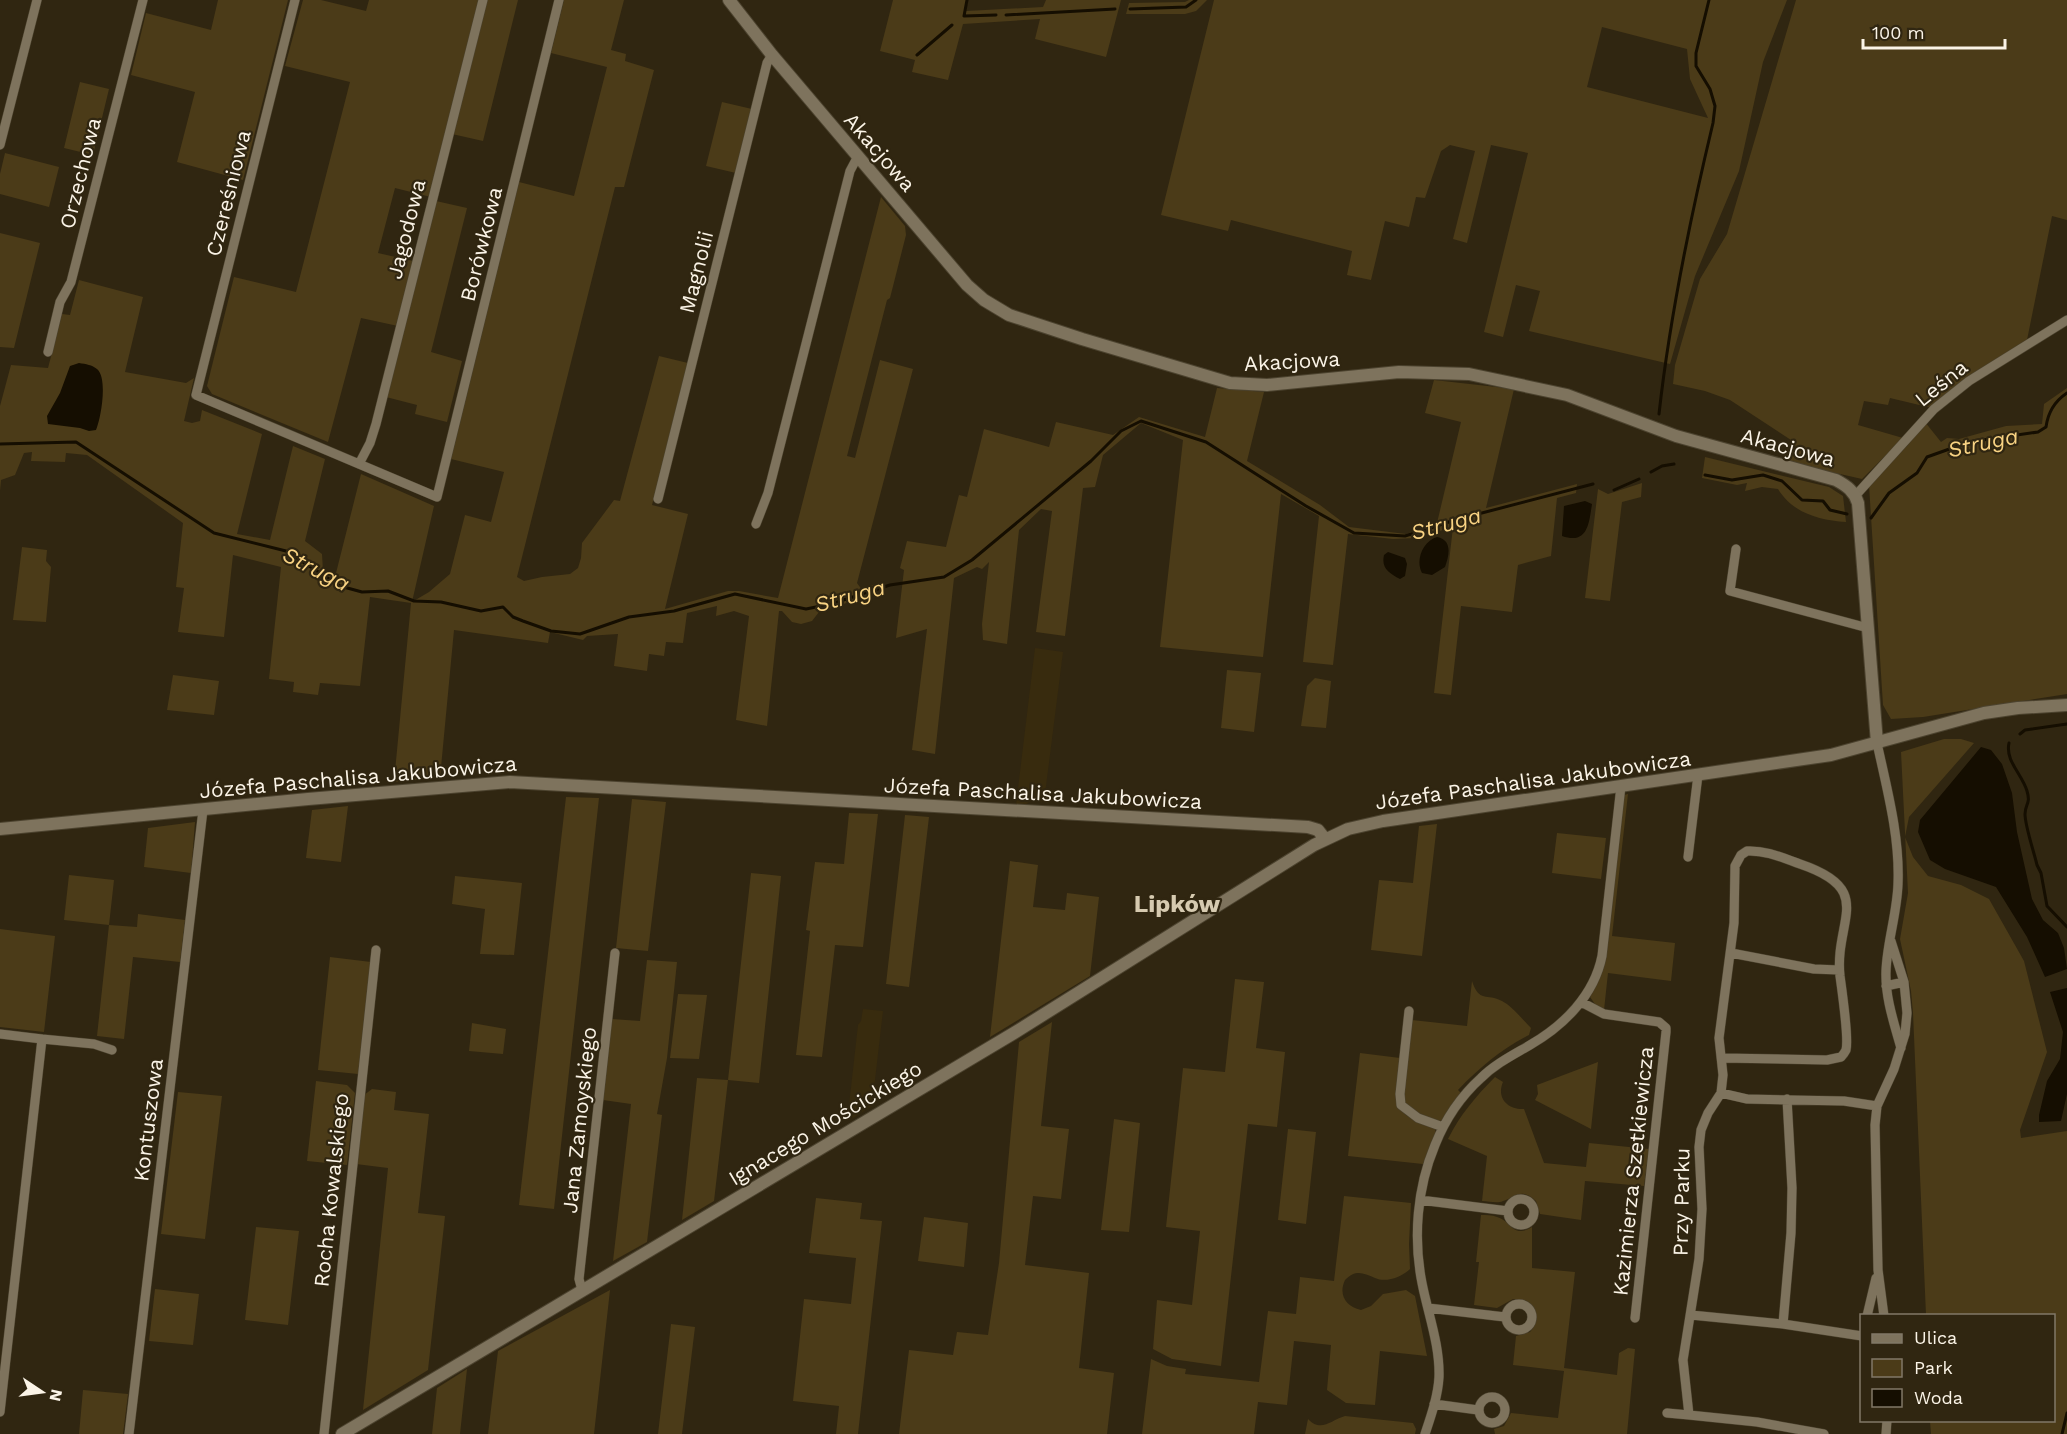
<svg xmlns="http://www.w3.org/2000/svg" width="2067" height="1434" viewBox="0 0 2067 1434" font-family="'Work Sans',sans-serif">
<rect width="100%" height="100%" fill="#302611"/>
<path fill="#382b0e" d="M1035,648L1063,652L1044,802L1031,801L1025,805H1016Z
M863,1009L883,1011L872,1106L853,1118L848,1114L858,1025L861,1021Z"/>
<path fill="#4b3b18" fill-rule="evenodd" d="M218,0H288L243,180L177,162L195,92L131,75L146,13L211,30Z
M303,0H321L366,11L369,0H480L431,197L395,188L378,253L413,261L398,326L361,318L328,442L212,394L207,386L234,277L296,292L350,82L285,66Z
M486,0H518L483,141L452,134Z
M564,0H624L611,50L626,54L625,61L654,70L624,187H615L517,577L524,581L542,577L570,574L578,568L581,558L582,543L614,500L620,501L659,356L688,363L652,505L688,514L665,609L728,591H739L778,598L881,197L905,226L906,235L890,298L887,300L847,456L855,458L880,360L913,369L857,583L862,590L875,584L874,594L819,612L812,621L801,624L792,622L782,611H779L767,726L736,720L749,616L734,611L716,616L717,606L687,613L683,643L666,642L664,656L649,654L647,671L614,666L618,634L587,636L583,640L550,632L548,643L454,630L440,778L394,782L411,603L370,597L360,686L320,683L318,695L293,692L294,682L269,679L281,567L233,555L224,637L178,632L184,588L176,587L183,523L87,455L66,453L65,462L31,461L32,452L24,453L15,475L1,480L0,491V406L11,365L48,368L62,314L70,315L79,280L143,297L125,372L186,383L194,378L184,421L192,423L200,421L202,410L262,434L237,534L270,540L293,446L325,459L305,541L322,554L323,571L335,577L361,474L434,506L412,602L429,592L450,574L465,515L491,522L504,472L451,459L519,182L574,196L607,67L551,53Z
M893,0H968L966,11L1043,7L1046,0H1121L1106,57L1035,39L1040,19L963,24L948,80L912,72L915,60L880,51Z
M1189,0H1207L1196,11L1185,14H1126L1129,3L1185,2Z
M1214,0H1787L1763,62L1739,171L1695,276L1670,364L1529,331L1540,291L1516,285L1503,337L1484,332L1528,153L1491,145L1467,243L1453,239L1475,151L1450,145L1441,151L1425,198L1416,197L1409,227L1385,221L1371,280L1347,275L1352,251L1231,220L1228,231L1161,215ZM1602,27L1687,49L1690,79L1708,118L1587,87Z
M1796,0H2067V220L2052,216L2027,340L1961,382L1932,408L1890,398L1888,405L1864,401L1858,425L1903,438L1862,479L1783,461L1791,440L1730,400L1705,391L1673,384L1675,365L1700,279L1727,234Z
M80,82L109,89L93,155L64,148Z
M722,102L752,109L736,173L706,166Z
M5,153L59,167L49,207L0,194V174Z
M436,201L467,208L431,352L462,361L447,422L415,414L417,405L386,397Z
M0,233L40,243L14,348L0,347Z
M1434,380L1514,389L1486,508L1577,484L1576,493L1557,498L1551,556L1518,565L1512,612L1461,606L1451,695L1434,693L1453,527L1416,538L1393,539L1348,534L1333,665L1303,662L1319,516L1281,494L1263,657L1160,647L1183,440L1141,423L1103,455L1095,487L1083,488L1065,636L1036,632L1052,511L1041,509L1019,530L1007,644L983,640L982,624L989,562L982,569L977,567L954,578L935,754L912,750L927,629L896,638L904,570L900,568L907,541L946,547L959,495L967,497L984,429L1049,447L1056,422L1113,435L1139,417L1205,437L1217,388L1264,392L1247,461L1320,505L1349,527L1406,534L1437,523L1461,422L1425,413Z
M2067,388V694L1923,717L1891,719L1883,705L1869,485L1907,446L1925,422L1941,442L1947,438L1959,439L2006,426L2042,424L2044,404Z
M1705,457L1829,487L1843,496L1846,522C1818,520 1793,513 1778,489L1762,487L1745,491L1747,483L1737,485L1702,478Z
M1642,483L1641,497L1622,502L1610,601L1585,598L1598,489L1608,494Z
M22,547L47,550L46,561L51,567L46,622L13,620Z
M1227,670L1261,673L1254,732L1221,728Z
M173,675L219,681L214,715L167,710Z
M1315,678L1331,681L1326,728L1301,726L1307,686Z
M1944,739H1961L1974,743L1909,817L1905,837L1913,857L1928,876L1961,885L1989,899L2024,961L2047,1052L2020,1130L2021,1138L2067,1131V1434H1931L1930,1421L2054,1420V1316L1926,1315L1913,1013L1911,991L1900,939L1908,893L1901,752Z
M1628,794L1612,936L1675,943L1671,981L1608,973L1604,1010L1597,1007L1590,997L1596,986L1624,795Z
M566,797L599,798L554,1209L519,1205Z
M632,799L666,802L648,951L616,948Z
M348,806L341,862L306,858L312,810Z
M849,813L878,814L863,947L835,945L822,1057L796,1055L810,931L806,930L815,862L844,864Z
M905,815L929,817L909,987L886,984Z
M195,822L191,873L144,867L148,828Z
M1437,824L1422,956L1371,950L1379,880L1413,883L1419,826Z
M1557,833L1606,838L1601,879L1552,873Z
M1010,861L1038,865L1033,907L1065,910L1067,893L1099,897L1090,976L990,1037Z
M751,873L781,876L759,1083L728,1080L714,1201L682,1220L697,1078L728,1080Z
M69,875L114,880L109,925L137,927L138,914L185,920L180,962L133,957L124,1039L97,1036L109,925L64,920Z
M455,876L522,883L514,955L480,954L485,909L452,904Z
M0,929L55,936L44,1032L0,1027Z
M330,957L371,962L358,1074L318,1070Z
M647,960L677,962L667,1058L657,1114L662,1115L647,1242L613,1261L631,1104L603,1100L612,1019L640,1021Z
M1235,979L1264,982L1256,1048L1285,1052L1277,1127L1248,1124L1221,1366L1172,1359L1153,1349L1157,1300L1192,1305L1200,1231L1166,1227L1183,1068L1225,1072Z
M1472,981C1479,1003 1487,993 1502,1001C1512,1006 1523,1020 1531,1028L1529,1035C1502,1049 1480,1067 1458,1090L1461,1093L1444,1119L1440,1121C1428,1119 1407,1111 1403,1098L1412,1020L1467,1026Z
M678,994L707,995L699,1059L670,1058Z
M1052,1022L1041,1126L1069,1129L1061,1199L1033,1196L1025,1265L1089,1273L1079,1368L1114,1373L1107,1434H899L909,1350L953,1355L957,1332L988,1335L999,1263L1019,1042Z
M472,1023L506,1029L503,1054L469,1051Z
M1360,1053L1400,1058L1397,1103C1402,1118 1422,1123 1435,1129L1436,1133L1423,1164L1348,1156Z
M1598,1062L1591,1129L1535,1100L1538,1094L1537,1085Z
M1495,1077L1503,1082C1496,1098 1508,1110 1524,1109L1544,1163L1586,1167L1589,1143L1649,1149L1644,1186L1585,1181L1581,1220L1540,1214L1536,1201C1521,1187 1517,1197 1503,1201C1497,1204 1489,1201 1482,1201L1487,1156L1448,1139C1460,1115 1476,1096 1495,1077Z
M316,1081L347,1085L355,1093L347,1165L307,1161Z
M372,1089L396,1092L394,1110L429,1114L418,1213L445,1216L428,1370L363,1410L388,1168L356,1164L364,1095Z
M178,1092L222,1096L205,1239L161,1234Z
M1114,1119L1140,1123L1129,1232L1101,1230Z
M1288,1129L1316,1132L1306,1224L1278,1220Z
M1344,1196L1411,1203L1409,1244L1410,1269C1402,1277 1386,1283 1375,1278C1363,1273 1356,1269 1345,1280C1338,1295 1346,1307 1361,1310L1371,1306L1383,1294L1406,1290L1415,1296L1427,1356L1380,1351L1375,1405L1346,1403L1327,1390L1331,1345L1294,1341L1287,1405L1258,1402L1254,1434H1142L1151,1359L1167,1366L1186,1369L1185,1374L1259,1382L1268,1311L1296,1314L1300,1277L1334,1281Z
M816,1198L862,1203L860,1219L882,1221L858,1434H836L839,1406L793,1401L804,1299L851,1304L856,1258L809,1253Z
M1481,1215C1486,1215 1492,1215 1497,1217C1512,1221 1512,1239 1532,1227V1268L1575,1272L1564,1368L1617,1375L1619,1353L1628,1348L1635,1349L1627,1434H1495L1494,1429L1504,1426L1511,1413L1558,1418L1564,1371L1513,1365L1516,1336L1530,1332C1540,1321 1538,1309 1527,1301L1513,1299L1497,1308L1474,1305L1479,1262H1476Z
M924,1217L968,1223L964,1267L918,1261Z
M256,1227L299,1231L288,1325L245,1320Z
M155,1289L199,1294L193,1345L149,1341Z
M610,1290L594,1434H488L498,1351Z
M671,1324L695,1327L682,1434H658Z
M467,1369L460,1434H432L437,1388Z
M83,1390L128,1394L123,1434H79Z
M1345,1416L1413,1423L1416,1429L1415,1434H1305L1308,1419C1321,1433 1331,1420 1345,1416Z"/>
<path fill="#150e01" d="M79,363C86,364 92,365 97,369C108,378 101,418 96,430L89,431L80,428L48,424L47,416L60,393L70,366Z
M1585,501L1592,504C1589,523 1588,545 1562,536L1564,506Z
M1437,537C1453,540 1449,556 1445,567L1432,575L1422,573C1415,560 1423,541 1437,537Z
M1388,552L1405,558L1407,564L1405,576L1400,579C1389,573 1381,568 1384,555Z
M1981,747L1991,750L2002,764L2012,793L2017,832L2032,899L2043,920L2058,933L2064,948L2067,969L2045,977L2027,937L1996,887L1945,869L1930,860L1918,832L1920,820Z
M2067,988V1094L2061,1121L2039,1122V1115L2047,1081L2060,1059L2063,1032L2050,992Z"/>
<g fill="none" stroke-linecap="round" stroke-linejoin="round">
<path stroke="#150e01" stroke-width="3" d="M967,0L964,16L996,15
M1130,9L1186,7L1196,0
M1006,15L1115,9
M917,55L952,25
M1659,414C1670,315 1690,219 1713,123L1715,106L1710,89L1696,66V53L1709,0
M0,444L76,442L214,533L286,551L340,586L362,592L388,591L414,601L441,602L481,611L503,607L513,617L523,621L551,631L580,634L629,617L674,611L735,594L806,609L831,604L890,585L944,577L972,560L1091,461L1121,431L1141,421L1206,442L1306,506L1354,533L1405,536L1455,520L1593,484
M1651,472L1662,466L1674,464
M1705,475L1732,480L1763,475L1782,481L1802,500L1823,501L1830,510L1847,514
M1614,490L1639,479
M1871,518L1889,493L1917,473L1927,457L1969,442L2038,432L2046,427C2048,412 2055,401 2067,393
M2020,734L2025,730L2067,724
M2009,743C2005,761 2022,774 2027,791C2031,804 2025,804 2025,814C2025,826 2034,852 2037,865L2041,873L2047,906L2067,927
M2062,1434L2067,1413"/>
<defs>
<path id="minor" d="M295,0L196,395L437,497L559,0
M0,145L37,0
M48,352L60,302L71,282L143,0
M359,464L370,443L376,424L483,0
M1856,495L1934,409L1969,381L2067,320
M658,499L767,63L772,55
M756,524L768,493L850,171L858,156
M1736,549L1730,591L1868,628
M1877,743C1887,789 1900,837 1898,884C1897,914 1887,942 1886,971C1885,997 1894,1023 1901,1048
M1688,857L1698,775
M1731,953L1814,969L1839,970
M1886,986L1904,982L1891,941
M1581,1002L1604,1014L1659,1022L1666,1028V1032L1635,1318
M1409,1011L1400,1094L1401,1105L1418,1118L1443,1127
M0,1034L42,1039L0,1412
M42,1039L94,1044L112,1050
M1721,1093L1723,1075L1719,1038L1734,923L1735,866L1741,855L1747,851C1766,850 1783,858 1800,864C1877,890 1834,920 1840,976C1842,991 1849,1038 1846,1050C1845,1052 1843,1055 1841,1057L1827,1060L1722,1058
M1508 1212a13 13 0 1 1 26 0a13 13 0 1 1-26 0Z
M1420,1200L1508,1211
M582,1290L579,1279L615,953
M1506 1317a13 13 0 1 1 26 0a13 13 0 1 1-26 0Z
M1428,1308L1505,1317
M1691,1315L1783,1324L1862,1336
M1867,1316L1876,1278
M1884,1316L1878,1270L1875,1125L1877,1106L1894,1069L1905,1034L1907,1013L1904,982
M1783,1324L1791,1233L1792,1188L1787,1099
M1479 1410a13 13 0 1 1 26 0a13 13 0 1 1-26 0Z
M1434,1404L1478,1410
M1667,1413L1689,1415
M129,1434L203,810
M324,1434L376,950
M1425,1434C1431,1416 1438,1396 1439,1377C1440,1345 1428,1314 1422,1283C1413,1238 1417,1188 1435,1145C1445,1120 1461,1096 1481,1078C1495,1064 1513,1055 1530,1045C1563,1026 1594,996 1602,956L1621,786
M1824,1434L1757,1422L1689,1415L1683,1360L1699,1259L1702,1209L1699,1147L1701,1130L1708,1113L1721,1093L1747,1099L1844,1101L1877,1106
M1886,1434L1887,1420"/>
<path id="tertiary" d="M729,0L772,55L967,285L984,300L1009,315L1082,339L1230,383L1267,385L1399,372L1469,374L1567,395L1676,436L1836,480C1847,486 1854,491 1858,503L1877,743
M0,829L308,799L510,782L1308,827L1318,830L1325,839
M342,1434L1014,1033L1314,845L1348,829L1383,821L1831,755L1984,713L2018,708L2067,705"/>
</defs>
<use href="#minor" stroke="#4c432f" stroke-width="10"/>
<use href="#tertiary" stroke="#4c432f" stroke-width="14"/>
<use href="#minor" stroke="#7e735d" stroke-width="9"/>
<use href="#tertiary" stroke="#7e735d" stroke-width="12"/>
</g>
<g text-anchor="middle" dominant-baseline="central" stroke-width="4.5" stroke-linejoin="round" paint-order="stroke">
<g font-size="21" fill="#fbf4e7" stroke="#302611">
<text transform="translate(880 152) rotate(49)">Akacjowa</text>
<text transform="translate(80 173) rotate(-76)">Orzechowa</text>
<text transform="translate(228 193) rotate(-76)">Czereśniowa</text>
<text transform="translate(406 229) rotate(-76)">Jagodowa</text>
<text transform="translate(481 244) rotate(-76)">Borówkowa</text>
<text transform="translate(696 272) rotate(-76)">Magnolii</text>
<text transform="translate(1292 361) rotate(-3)">Akacjowa</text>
<text transform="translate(1941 383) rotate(-39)">Leśna</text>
<text transform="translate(1788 447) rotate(15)">Akacjowa</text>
<text transform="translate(358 777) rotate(-5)">Józefa Paschalisa Jakubowicza</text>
<text transform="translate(1533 780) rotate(-8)">Józefa Paschalisa Jakubowicza</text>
<text transform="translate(1043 793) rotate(3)">Józefa Paschalisa Jakubowicza</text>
<text transform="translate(148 1120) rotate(-83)">Kontuszowa</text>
<text transform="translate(579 1120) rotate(-84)">Jana Zamoyskiego</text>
<text transform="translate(825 1123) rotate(-31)">Ignacego Mościckiego</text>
<text transform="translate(1633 1171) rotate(-84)">Kazimierza Szetkiewicza</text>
<text transform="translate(331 1190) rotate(-84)">Rocha Kowalskiego</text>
<text transform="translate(1681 1202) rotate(-89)">Przy Parku</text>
</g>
<g font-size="22" font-style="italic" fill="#f9d383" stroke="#302611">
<text transform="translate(1983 443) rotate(-12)">Struga</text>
<text transform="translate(1446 524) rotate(-15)">Struga</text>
<text transform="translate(316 569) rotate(27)">Struga</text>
<text transform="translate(850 596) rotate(-15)">Struga</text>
</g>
<g font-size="24" font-weight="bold" fill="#d6cab0" stroke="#302611">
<text x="1177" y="904">Lipków</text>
</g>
</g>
<rect x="1860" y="1314" width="195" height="108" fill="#302611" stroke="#817867" stroke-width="1.5"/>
<rect x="1872" y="1334" width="30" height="9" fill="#7e735d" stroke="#817867" stroke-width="1.5"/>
<text x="1914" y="1344" font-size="18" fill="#fbf4e7">Ulica</text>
<rect x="1872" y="1359" width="30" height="18" fill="#4b3b18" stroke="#817867" stroke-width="1.5"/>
<text x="1914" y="1374" font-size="18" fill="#fbf4e7">Park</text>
<rect x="1872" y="1389" width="30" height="18" fill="#150e01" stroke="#817867" stroke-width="1.5"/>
<text x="1914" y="1404" font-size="18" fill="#fbf4e7">Woda</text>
<g transform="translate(42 1392) rotate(103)" stroke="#302611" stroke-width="4.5" paint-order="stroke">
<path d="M0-4.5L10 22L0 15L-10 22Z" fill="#fbf4e7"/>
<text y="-9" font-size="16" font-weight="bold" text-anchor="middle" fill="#fbf4e7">N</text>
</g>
<path d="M1863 39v9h142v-9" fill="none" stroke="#fbf4e7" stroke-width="3"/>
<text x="1872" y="39" font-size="18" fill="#fbf4e7" stroke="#302611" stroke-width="4.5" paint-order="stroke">100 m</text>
</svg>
